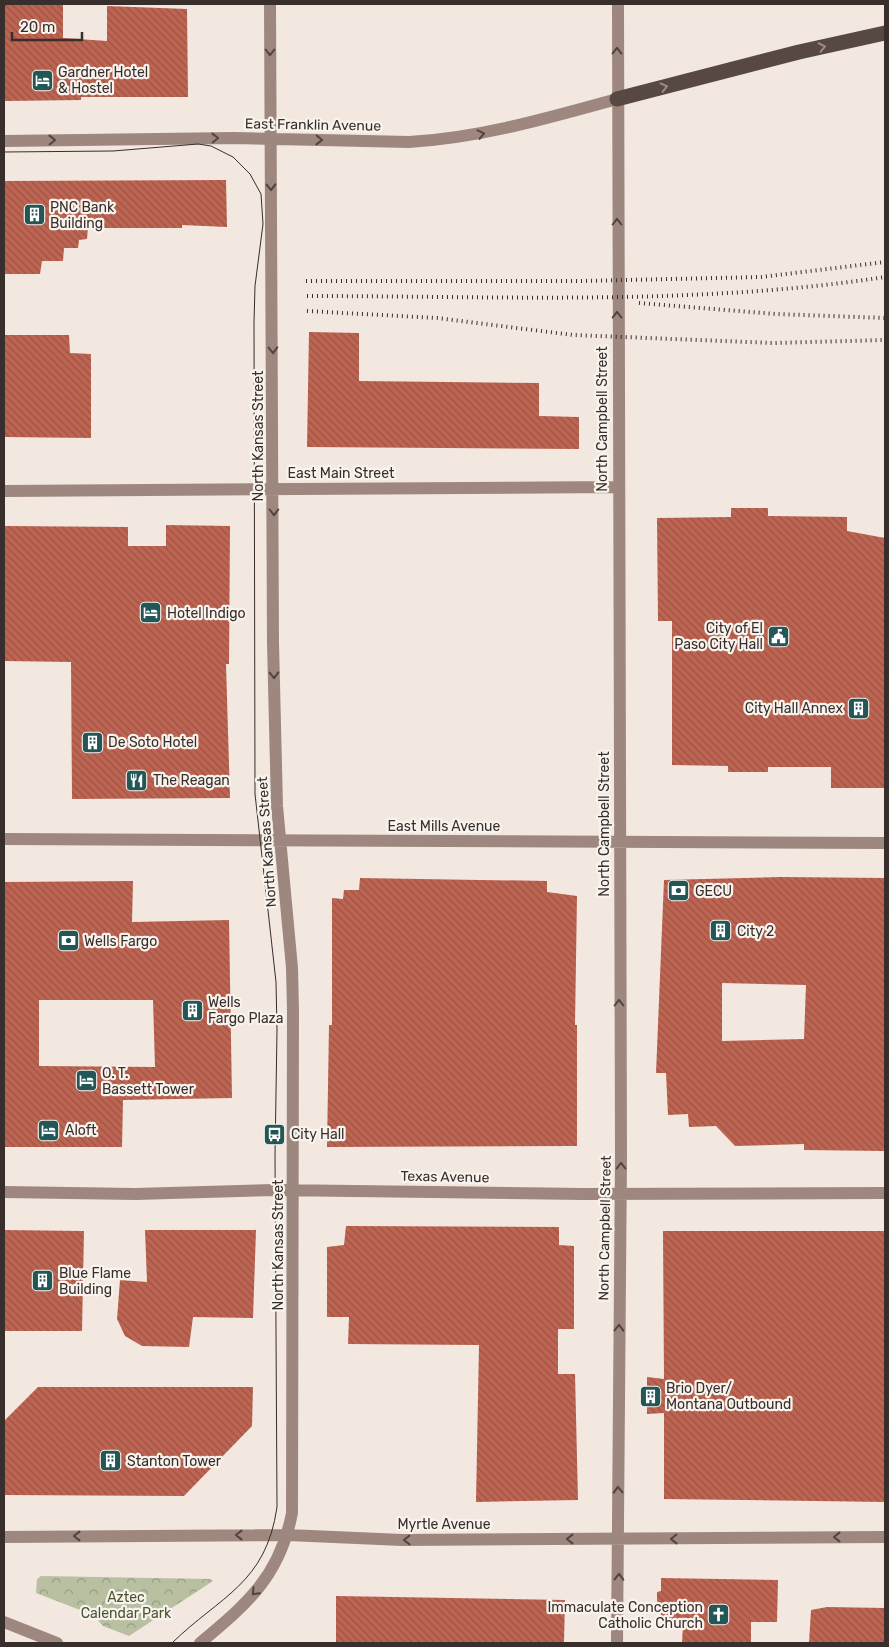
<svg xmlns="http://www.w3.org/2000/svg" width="889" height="1647" viewBox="0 0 889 1647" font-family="Rubik,sans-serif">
<defs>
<pattern id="park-crowns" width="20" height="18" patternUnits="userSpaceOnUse" patternTransform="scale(1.25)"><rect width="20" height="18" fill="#b8c0a1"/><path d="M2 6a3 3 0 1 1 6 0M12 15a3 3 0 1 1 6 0" fill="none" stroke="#979c83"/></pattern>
<pattern id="building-back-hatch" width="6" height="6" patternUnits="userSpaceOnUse" patternTransform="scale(1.25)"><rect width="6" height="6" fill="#be6452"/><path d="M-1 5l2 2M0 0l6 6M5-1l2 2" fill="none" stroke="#9b5344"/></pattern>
</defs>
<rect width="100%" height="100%" fill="#f2e8e0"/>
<path fill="url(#park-crowns)" d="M41,1576L211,1579L213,1581L129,1636L103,1626L93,1615L36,1593L37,1579Z"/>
<path fill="url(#building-back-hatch)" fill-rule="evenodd" d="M4,4H63V38L107,41V6L187,9L188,97H81V100L4,101Z
M226,180L227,227L182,225V228H88L87,239L79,240L78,248H64L63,261H42L40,274H4V181Z
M309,332L359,333V381L539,383V416L579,417V449L307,447Z
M4,335H69L70,353L91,354V438L4,437Z
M731,508H768V516L847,517V531L885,538V788H831V767H768V772H728V766L672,765V621H658L657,518L731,517Z
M166,525L230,526L229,664H226L230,798L72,799L71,662L4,661V526L128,527V546H166Z
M780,877L885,878V1151L804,1150V1144L735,1146L716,1126L689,1127L688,1114L668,1115L666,1073H656L664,880ZM722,983L806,985L804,1039L722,1041Z
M360,878L547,881V892L577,896L575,1025H577V1146L327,1147L329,1025H332V898L343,899L344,890H359Z
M133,881L132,922L229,920L232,1098L123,1100L122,1147H4V882ZM39,1000H153L155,1067L39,1066Z
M346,1226L559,1227V1245L574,1246V1329H558V1374H575L578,1500L476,1502L479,1345L348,1344L349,1317H327V1247L344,1245Z
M4,1230L84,1231L82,1331H4Z
M145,1230H256L253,1318L193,1317L189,1347L142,1346L125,1336L117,1319L120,1280L147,1282Z
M663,1231H885V1502L664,1499V1413L647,1414V1377L664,1379Z
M38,1387H253L252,1426L184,1496L4,1495V1421Z
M661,1578L778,1580L777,1622H751V1643H682L683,1624H661V1608H657V1592L661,1591Z
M336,1596L565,1600L564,1643H336Z
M827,1607L885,1608V1643H809L811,1610Z"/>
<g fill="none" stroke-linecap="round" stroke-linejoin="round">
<path stroke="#9d877e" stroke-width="12" d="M4,141L234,138L409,142C480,138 548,118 617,99
M4,491L618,487
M4,839L885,843
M4,1192L136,1194L275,1190L583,1194L885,1193
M4,1537L288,1535L402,1540L885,1537
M4,1622L57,1643
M200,1643C247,1604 280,1576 292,1513L293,1011L292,968L277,806L273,643L270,4
M617,1643L621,1157L618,4"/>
<path stroke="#584843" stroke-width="15" d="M617,99L799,52L885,33"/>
<path stroke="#382e2b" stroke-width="1" d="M4,152L113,151L198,144L211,146L233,157L250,174L261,194L263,224L255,286L254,322L255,794L276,982L277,1030L275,1156L277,1507C266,1584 220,1596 172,1643"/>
<path stroke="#382e2b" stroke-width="4" stroke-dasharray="1 4" stroke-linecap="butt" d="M306,281H581L761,277L885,262
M307,296C499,296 694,306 885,277
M639,303L776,314L885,318
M307,311L437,318L573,335L773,343L885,340"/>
</g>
<defs><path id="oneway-chevron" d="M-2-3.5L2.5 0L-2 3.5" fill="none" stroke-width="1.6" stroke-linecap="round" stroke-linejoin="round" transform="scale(1.25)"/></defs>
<g stroke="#988c87">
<use href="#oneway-chevron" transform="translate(822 47) rotate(-12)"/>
<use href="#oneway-chevron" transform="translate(664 87) rotate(-14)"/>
</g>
<g stroke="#514440">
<use href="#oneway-chevron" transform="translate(617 51) rotate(-89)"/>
<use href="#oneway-chevron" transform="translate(270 52) rotate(90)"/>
<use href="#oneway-chevron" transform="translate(481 134) rotate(-13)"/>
<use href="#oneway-chevron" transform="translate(215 138) rotate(-1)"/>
<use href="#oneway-chevron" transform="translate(52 140) rotate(-1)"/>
<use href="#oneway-chevron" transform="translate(319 140) rotate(1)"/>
<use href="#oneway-chevron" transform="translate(271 187) rotate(89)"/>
<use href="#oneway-chevron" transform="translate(617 222) rotate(-90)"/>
<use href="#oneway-chevron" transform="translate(617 315) rotate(-90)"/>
<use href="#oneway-chevron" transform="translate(273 350) rotate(89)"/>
<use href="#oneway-chevron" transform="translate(274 512) rotate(90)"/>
<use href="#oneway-chevron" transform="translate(274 675) rotate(89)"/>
<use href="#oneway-chevron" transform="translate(619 1003) rotate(-90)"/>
<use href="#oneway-chevron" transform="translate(621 1166) rotate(-90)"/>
<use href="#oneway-chevron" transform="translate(619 1328) rotate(-89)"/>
<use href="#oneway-chevron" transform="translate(618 1490) rotate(-91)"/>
<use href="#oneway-chevron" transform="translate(239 1535) rotate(180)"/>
<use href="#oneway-chevron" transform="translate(77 1536) rotate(180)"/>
<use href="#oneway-chevron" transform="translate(837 1537) rotate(180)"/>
<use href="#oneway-chevron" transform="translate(570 1539) rotate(180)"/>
<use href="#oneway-chevron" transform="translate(674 1539) rotate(179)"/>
<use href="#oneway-chevron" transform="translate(407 1540) rotate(180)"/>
<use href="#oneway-chevron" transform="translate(619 1577) rotate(-89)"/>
<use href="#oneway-chevron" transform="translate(255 1592) rotate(133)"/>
</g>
<defs>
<symbol id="hotel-square" viewBox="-11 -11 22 22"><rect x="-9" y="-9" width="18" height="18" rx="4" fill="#235757" stroke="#f9f3ed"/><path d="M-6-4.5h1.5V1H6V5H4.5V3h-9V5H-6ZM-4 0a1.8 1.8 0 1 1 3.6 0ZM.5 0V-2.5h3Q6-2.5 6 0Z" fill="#fff"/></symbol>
<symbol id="building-square" viewBox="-11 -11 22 22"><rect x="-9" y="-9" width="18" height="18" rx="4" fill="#235757" stroke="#f9f3ed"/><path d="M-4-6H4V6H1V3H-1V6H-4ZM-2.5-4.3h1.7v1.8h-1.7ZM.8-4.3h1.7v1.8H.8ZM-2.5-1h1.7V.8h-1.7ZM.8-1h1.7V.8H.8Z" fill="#fff"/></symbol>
<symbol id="civic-square" viewBox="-11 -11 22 22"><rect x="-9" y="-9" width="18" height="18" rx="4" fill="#235757" stroke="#f9f3ed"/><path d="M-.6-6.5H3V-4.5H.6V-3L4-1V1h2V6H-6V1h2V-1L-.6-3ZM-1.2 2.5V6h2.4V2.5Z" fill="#fff"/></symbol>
<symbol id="restaurant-square" viewBox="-11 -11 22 22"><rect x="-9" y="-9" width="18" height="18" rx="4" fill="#235757" stroke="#f9f3ed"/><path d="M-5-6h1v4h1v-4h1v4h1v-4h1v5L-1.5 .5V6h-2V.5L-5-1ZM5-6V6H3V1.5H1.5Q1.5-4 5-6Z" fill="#fff"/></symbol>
<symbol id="bank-square" viewBox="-11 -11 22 22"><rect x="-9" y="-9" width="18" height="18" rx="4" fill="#235757" stroke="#f9f3ed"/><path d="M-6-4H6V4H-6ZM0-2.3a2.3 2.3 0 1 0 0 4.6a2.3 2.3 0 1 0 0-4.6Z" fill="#fff"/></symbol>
<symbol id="bus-square" viewBox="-11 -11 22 22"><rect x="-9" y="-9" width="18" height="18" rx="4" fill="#235757" stroke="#f9f3ed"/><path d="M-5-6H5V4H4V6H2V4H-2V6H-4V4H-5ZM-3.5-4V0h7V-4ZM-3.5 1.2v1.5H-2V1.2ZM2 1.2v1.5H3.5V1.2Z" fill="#fff"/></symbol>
<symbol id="church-square" viewBox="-11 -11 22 22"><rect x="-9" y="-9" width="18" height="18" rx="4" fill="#235757" stroke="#f9f3ed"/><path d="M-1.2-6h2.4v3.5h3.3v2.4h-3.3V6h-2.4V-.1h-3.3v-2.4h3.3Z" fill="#fff"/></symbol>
</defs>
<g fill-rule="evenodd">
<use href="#hotel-square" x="30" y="68" width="25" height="25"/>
<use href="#building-square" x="22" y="202" width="25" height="25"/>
<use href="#hotel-square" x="138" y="600" width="25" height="25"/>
<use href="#civic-square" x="766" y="624" width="25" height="25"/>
<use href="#building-square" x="846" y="696" width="25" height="25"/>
<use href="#building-square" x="80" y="730" width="25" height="25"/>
<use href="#restaurant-square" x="124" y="768" width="25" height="25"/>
<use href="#bank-square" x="666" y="878" width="25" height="25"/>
<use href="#building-square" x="708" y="918" width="25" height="25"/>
<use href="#bank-square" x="56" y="928" width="25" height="25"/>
<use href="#building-square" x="180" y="998" width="25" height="25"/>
<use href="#hotel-square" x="74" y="1068" width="25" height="25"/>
<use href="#hotel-square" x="36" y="1118" width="25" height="25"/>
<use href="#bus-square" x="262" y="1122" width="25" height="25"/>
<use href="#building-square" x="30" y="1268" width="25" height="25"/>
<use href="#building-square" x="638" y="1384" width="25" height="25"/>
<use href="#building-square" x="98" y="1448" width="25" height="25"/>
<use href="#church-square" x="706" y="1602" width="25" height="25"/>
</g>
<g text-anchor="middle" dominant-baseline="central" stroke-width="4.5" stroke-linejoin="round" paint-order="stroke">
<g font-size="14" fill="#382e2b" stroke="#f9f3ed" text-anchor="start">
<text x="58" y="72">Gardner Hotel<tspan x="58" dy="16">&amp; Hostel</tspan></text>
<text x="50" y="207">PNC Bank<tspan x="50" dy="16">Building</tspan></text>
<text x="167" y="613">Hotel Indigo</text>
<text x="763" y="628" text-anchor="end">City of El<tspan x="763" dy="16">Paso City Hall</tspan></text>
<text x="843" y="708" text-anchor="end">City Hall Annex</text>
<text x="108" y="742">De Soto Hotel</text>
<text x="153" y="780">The Reagan</text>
<text x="695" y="891">GECU</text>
<text x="737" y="931">City 2</text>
<text x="84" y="941">Wells Fargo</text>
<text x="208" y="1002">Wells<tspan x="208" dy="16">Fargo Plaza</tspan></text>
<text x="102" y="1073">O. T.<tspan x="102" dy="16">Bassett Tower</tspan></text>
<text x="65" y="1130">Aloft</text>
<text x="291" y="1134">City Hall</text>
<text x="59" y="1273">Blue Flame<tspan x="59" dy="16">Building</tspan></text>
<text x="666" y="1388">Brio Dyer/<tspan x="666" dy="16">Montana Outbound</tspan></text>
<text x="127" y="1461">Stanton Tower</text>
<text x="703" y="1607" text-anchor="end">Immaculate Conception<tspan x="703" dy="16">Catholic Church</tspan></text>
</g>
<g font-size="14" fill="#382e2b" stroke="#f9f3ed">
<text transform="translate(313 125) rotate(1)">East Franklin Avenue</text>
<text transform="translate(602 419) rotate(-90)">North Campbell Street</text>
<text transform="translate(258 436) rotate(-90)">North Kansas Street</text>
<text x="341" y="473">East Main Street</text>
<text transform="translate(604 824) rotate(-90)">North Campbell Street</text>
<text x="444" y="826">East Mills Avenue</text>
<text transform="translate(267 842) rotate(-94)">North Kansas Street</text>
<text transform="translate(445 1177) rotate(1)">Texas Avenue</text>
<text transform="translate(605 1228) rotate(-89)">North Campbell Street</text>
<text transform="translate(278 1245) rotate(-90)">North Kansas Street</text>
<text x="444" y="1524">Myrtle Avenue</text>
</g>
<g font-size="14" fill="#4a5530" stroke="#f9f3ed">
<text x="126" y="1597">Aztec<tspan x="126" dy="16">Calendar Park</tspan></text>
</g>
</g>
<rect width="889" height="1647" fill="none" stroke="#382e2b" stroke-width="10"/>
<path d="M12 32v8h70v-8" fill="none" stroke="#382e2b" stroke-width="2.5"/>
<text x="20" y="32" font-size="15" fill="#382e2b" stroke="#f9f3ed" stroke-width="4" paint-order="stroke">20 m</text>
</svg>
